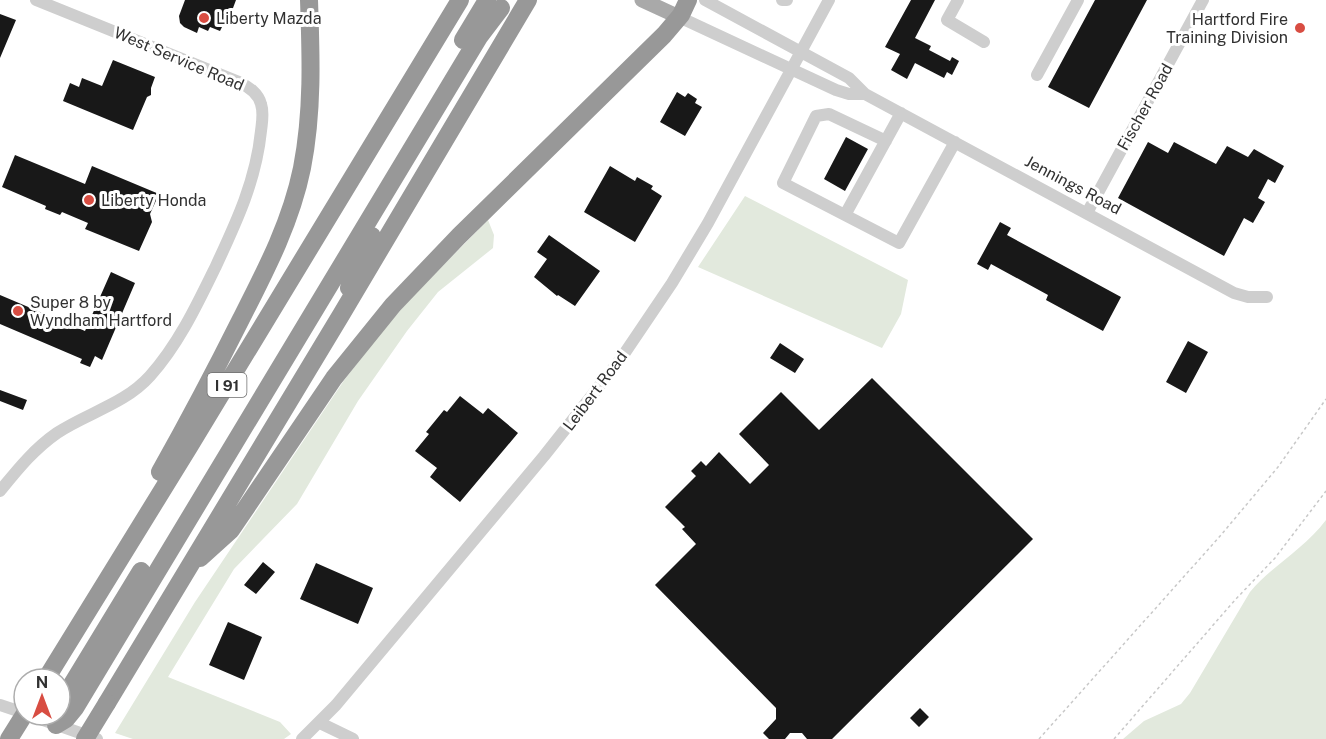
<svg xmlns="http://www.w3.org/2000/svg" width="1326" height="739" viewBox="0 0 1326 739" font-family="'Public Sans',sans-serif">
<rect width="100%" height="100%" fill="#fff"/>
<path fill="#e2e9dd" d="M745,196L908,280L901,314L882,348L698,267Z
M488,220L494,235L493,248L438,292L407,331L358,401L297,504L234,569L168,677L280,722L291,734L284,739H133L115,733L195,602L345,379L382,331L410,299Z
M1326,520V739H1123L1144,721L1181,704L1190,693L1250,592C1273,565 1304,549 1326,520Z"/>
<path fill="#181818" d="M185,0H236L227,24L224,23L220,31L210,27L208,31L199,27L197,33L184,27L180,23L179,16Z
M911,0H935L915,38L931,46L929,50L950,61L952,57L959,61L952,75L947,72L944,78L915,63L907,79L891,70L900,54L885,47Z
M1095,0H1147L1089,108L1048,87Z
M0,14L16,20L0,58Z
M113,60L155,77L151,88V95L147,97L133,130L63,101L70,83L79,87L82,78L102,86Z
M677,92L685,97L688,93L697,99L695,103L702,107L685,136L660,122Z
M846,137L868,149L845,191L824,179Z
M1148,142L1168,153L1174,142L1216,164L1227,146L1248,157L1254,149L1284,166L1275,183L1268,179L1258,198L1265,202L1253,223L1244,218L1224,256L1118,198Z
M15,155L85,184L92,166L159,194L150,214L152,222L139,251L85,229L88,223L62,212L60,215L45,209L46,206L2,187Z
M610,166L635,181L637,177L653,186L651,189L662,196L635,242L584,212Z
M1000,222L1011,228L1007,235L1121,297L1103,331L1046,300L1048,295L991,264L988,270L977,264Z
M549,235L600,271L575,306L558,295L557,296L534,277L547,259L537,252Z
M111,272L135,283L102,360L95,356L90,367L80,363L82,359L0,324V295L85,331Z
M1188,341L1208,352L1186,393L1166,382Z
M780,343L804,359L795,373L770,358Z
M872,378L1033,539L832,739H807L802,733H790L785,739H769L763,733L776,719V708L655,585L696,544L682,529L685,527L665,507L696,476L691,471L701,461L706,466L719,452L750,484L769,465L739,434L781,392L819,430Z
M0,390L27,400L23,410L0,401Z
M460,396L483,414L488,408L518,433L460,502L430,477L437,468L415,451L429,434L426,432L444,410L447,412Z
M263,562L275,572L256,594L244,585Z
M316,563L373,588L358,624L300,599Z
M228,622L262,637L244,680L209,665Z
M920,708L929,717L919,727L910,718Z"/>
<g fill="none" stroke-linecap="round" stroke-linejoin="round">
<path stroke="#c8c8c8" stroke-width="1.5" stroke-dasharray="3 3" stroke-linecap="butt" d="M1039,739L1221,535L1278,467L1326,399
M1114,739L1235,600L1275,558L1326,491"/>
<path stroke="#cecece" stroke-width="12" d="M705,0L849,78L865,94L1234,293L1248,297H1267
M782,0H787
M958,0L947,20L984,42
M679,17L836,90L849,94H865
M1037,75L1078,0
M886,141L829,114L816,116L783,183L899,243L955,142
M1087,213L1203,0
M845,215L901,113
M0,491C18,469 34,449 57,433C87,413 125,404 150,376C178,345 197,305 215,268C236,223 256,181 261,131C262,122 264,113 261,104C258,93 249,87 239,82L36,0
M0,705L24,713
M29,715L97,739
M320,723L353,739
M302,739L336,705L544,456L620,360L672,283L708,223L829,0"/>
<path stroke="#a9a9a9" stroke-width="15" d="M642,0L679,17"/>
<path stroke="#989898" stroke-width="18" d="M463,40L487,0
M349,288L358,263L372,236
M160,472C188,422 215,371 241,319C266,270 291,222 302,168C313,112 311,56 309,0
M200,558L231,530L334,378L393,305L459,236L664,35L681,15L688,0
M46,679L189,447L460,0
M107,703L341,315L528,0
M60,704L141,571
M57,715L56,725L66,719L75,708L479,37L501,8
M9,739L24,715"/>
<path stroke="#989898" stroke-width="18" d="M85,739L107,703"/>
</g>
<g fill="#d84d42" stroke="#fff" stroke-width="2">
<circle cx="204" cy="18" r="6"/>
<circle cx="1300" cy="28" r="6"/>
<circle cx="89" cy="200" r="6"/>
<circle cx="18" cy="311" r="6"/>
</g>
<g text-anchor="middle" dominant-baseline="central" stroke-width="6" stroke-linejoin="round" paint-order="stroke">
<rect fill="#fff" stroke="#6f6f6f" stroke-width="1.5" x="207.5" y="373" width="39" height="24" rx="4.5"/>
<g font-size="15" font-weight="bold" fill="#313131">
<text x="227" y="385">I 91</text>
</g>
<g font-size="16" fill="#313131" stroke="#fff" text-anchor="start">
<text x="216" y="18">Liberty Mazda</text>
<text x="1288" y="19" text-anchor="end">Hartford Fire<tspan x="1288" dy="18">Training Division</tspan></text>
<text x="101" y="200">Liberty Honda</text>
<text x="30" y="302">Super 8 by<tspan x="30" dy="18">Wyndham Hartford</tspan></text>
</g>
<g font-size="16" fill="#313131" stroke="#fff">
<text transform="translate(179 59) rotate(23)">West Service Road</text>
<text transform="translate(1145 107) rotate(-61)">Fischer Road</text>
<text transform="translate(1073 185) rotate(28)">Jennings Road</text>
<text transform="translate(595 391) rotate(-53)">Leibert Road</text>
</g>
</g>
<g transform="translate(42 697)"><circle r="28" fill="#ffffff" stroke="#adadad" stroke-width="1.5"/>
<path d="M0-4.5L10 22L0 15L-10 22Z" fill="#d84d42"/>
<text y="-9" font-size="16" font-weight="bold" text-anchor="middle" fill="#313131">N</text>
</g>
</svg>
